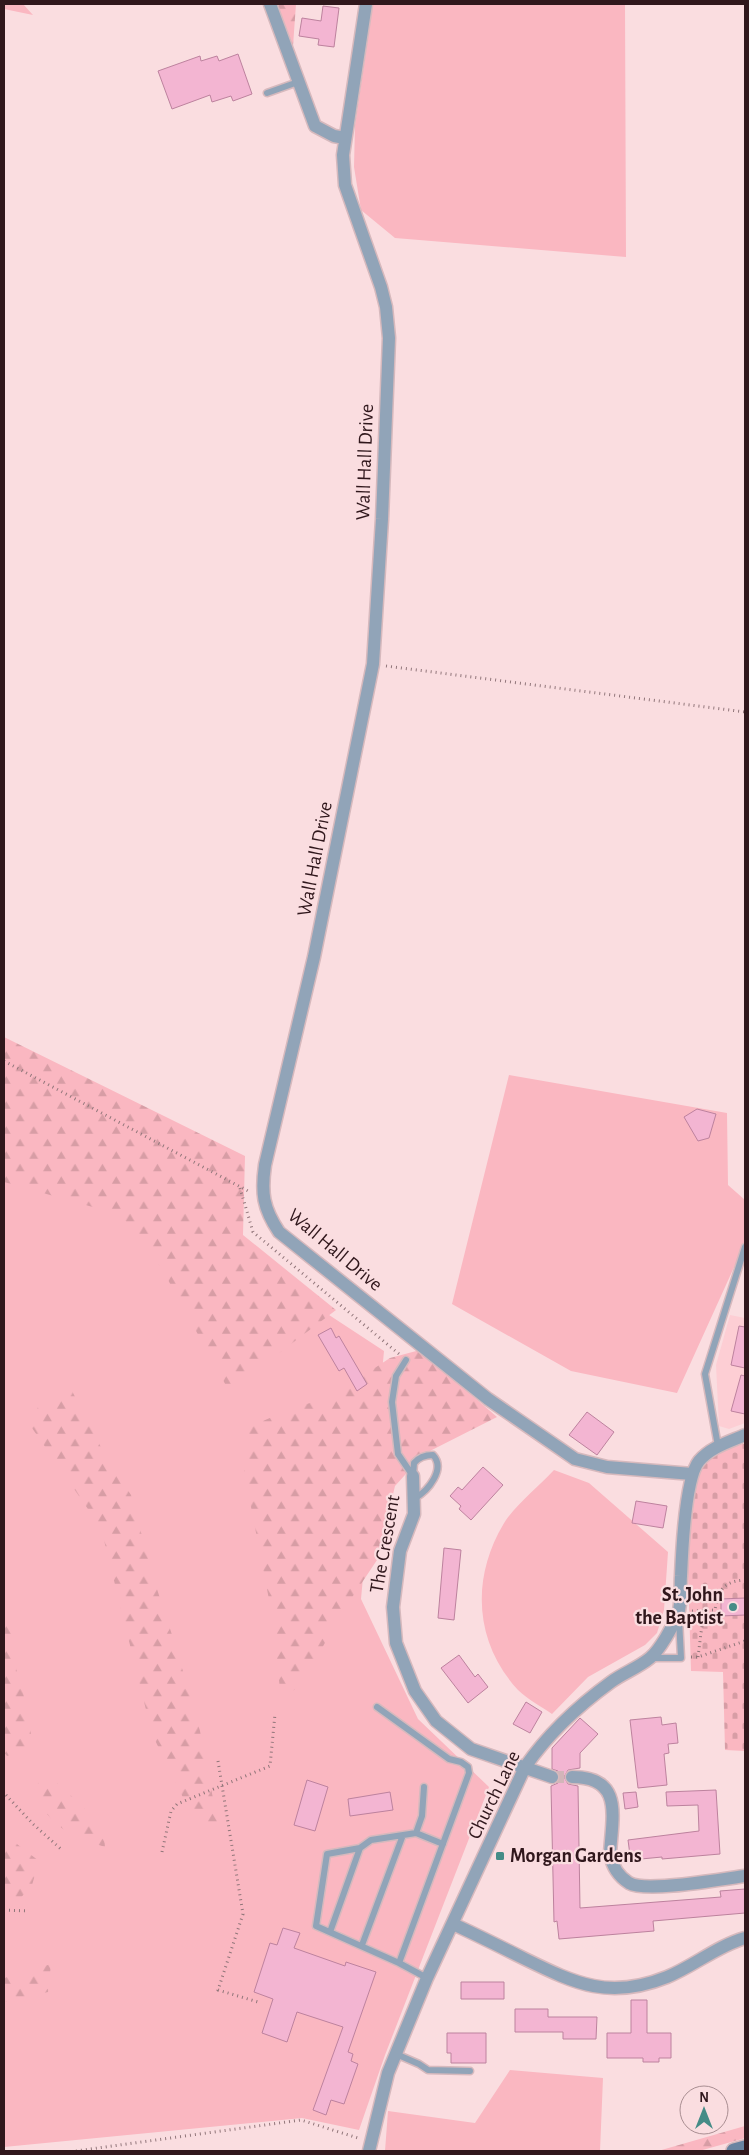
<svg xmlns="http://www.w3.org/2000/svg" width="749" height="2155" viewBox="0 0 749 2155" font-family="'Alegreya Sans',sans-serif">
<defs>
<pattern id="forest-firs" width="22" height="20" patternUnits="userSpaceOnUse" patternTransform="scale(1.25)"><rect width="22" height="20" fill="#fab7c1"/><path d="M5 1l3.5 6h-7zM16 11l3.5 6h-7z" fill="#d79da5"/></pattern>
<pattern id="cemetery-stones" width="16" height="16" patternUnits="userSpaceOnUse" patternTransform="scale(1.25)"><rect width="16" height="16" fill="#fab7c1"/><path d="M2 7V4a2 2 0 0 1 4 0v3zM10 15v-3a2 2 0 0 1 4 0v3z" fill="#d79da5"/></pattern>
</defs>
<rect width="100%" height="100%" fill="#fadde0"/>
<path fill="#fdced4" d="M730,1315L745,1318V1423L729,1429L719,1426L716,1365Z"/>
<path fill="#fab7c1" d="M4,4H23L33,15L4,9Z
M373,4H625L626,257L395,238L361,210L354,167L355,125Z
M509,1075L727,1113L728,1185L745,1200V1243L677,1393L571,1371L452,1304Z
M4,1102L384,1351L361,1599L418,1719L489,1787L385,2055L359,2130L302,2118L4,2147Z
M554,1470L589,1483L668,1552L664,1610L657,1633L645,1645L588,1677L552,1714C542,1707 527,1699 518,1690C473,1641 471,1575 506,1520C519,1502 539,1486 554,1470Z
M510,2070L603,2078L600,2151H385L388,2111L475,2123Z"/>
<path fill="url(#forest-firs)" d="M277,4H296L293,46Z
M4,1037L245,1156L243,1235L336,1310L229,1391L162,1269L121,1215L4,1182Z
M420,1350L497,1417L424,1454L395,1486L377,1560L339,1617L303,1683L281,1700L273,1620L244,1471L249,1427L291,1409L332,1396L390,1358Z
M71,1389L107,1459L131,1495L153,1577L176,1647L200,1731L221,1840L190,1812L152,1734L101,1528L32,1428L39,1403Z
M4,1609L12,1629L16,1668L27,1707L33,1747L7,1756L4,1752Z
M40,1777L52,1779L76,1800L103,1828L105,1847C68,1834 56,1830 34,1796Z
M13,1841L39,1861L32,1885L17,1902L4,1897V1843Z
M51,1964L48,1992L4,2002V1978Z
M745,2126V2138L742,2139L699,2151H658Z"/>
<path fill="url(#cemetery-stones)" d="M740,1444H745V1751L725,1750L723,1672L691,1671L687,1541L697,1473L710,1459L725,1450Z"/>
<path fill="#f3b5d2" stroke="#bd829e" d="M323,6L339,8L334,47L318,45L319,39L299,36L302,18L321,21Z
M238,54L252,94L233,101L231,96L212,102L210,95L172,109L158,71L200,56L201,61L217,56L219,61Z
M697,1109L716,1114L709,1138L698,1141L684,1117Z
M739,1326L745,1327V1368L731,1365Z
M331,1328L336,1338L339,1336L367,1384L357,1391L344,1368L339,1371L318,1335Z
M741,1375L745,1376V1414L731,1411Z
M587,1412L614,1432L597,1455L569,1435Z
M483,1467L503,1485L471,1520L459,1509L461,1506L450,1496L458,1487L462,1490Z
M636,1501L667,1506L663,1528L632,1523Z
M444,1548L461,1550L454,1620L438,1618Z
M745,1598V1615L721,1616V1599Z
M459,1655L475,1677L478,1674L488,1687L468,1703L441,1668Z
M526,1702L542,1712L530,1733L513,1724Z
M661,1717L662,1725L676,1723L678,1743L668,1744L669,1753L664,1754L667,1785L638,1788L630,1720Z
M580,1718L598,1734L580,1753V1768L568,1770L564,1777L568,1784L578,1786L580,1908L721,1897L720,1891L745,1889V1913L653,1921L654,1931L559,1939L557,1921L554,1922L551,1786L558,1783L560,1776L558,1771L552,1769V1748Z
M307,1780L328,1787L315,1831L294,1825Z
M716,1790L720,1854L662,1859V1857L641,1859V1854L630,1855L628,1840L699,1831L698,1805L667,1806L666,1792Z
M390,1792L393,1810L350,1816L348,1799Z
M636,1792L638,1807L625,1809L623,1793Z
M283,1928L300,1933L294,1948L345,1966L346,1962L376,1972L348,2052L353,2054L351,2061L358,2064L344,2104L331,2100L326,2115L313,2110L343,2027L297,2012L287,2042L262,2033L273,1999L254,1992L270,1943L277,1945Z
M461,1982H504V1999H461Z
M631,2000H647V2033H671V2058H659V2062H643V2058H607V2033H631Z
M515,2009H548V2017H597L596,2039H563V2032H515Z
M447,2033H486V2063H451V2053H447Z"/>
<g fill="none" stroke-linecap="round" stroke-linejoin="round">
<path stroke="#d2b5b9" stroke-width="12" stroke-dasharray="12 6" stroke-linecap="butt" d="M552,1777H572"/>
<defs>
<path id="service" d="M267,93L298,82
M406,1360L396,1376L392,1402L398,1454L413,1476
M718,1446L705,1374L745,1247
M413,1476L414,1463C419,1457 425,1455 433,1455C446,1469 428,1491 415,1498
M652,1658H681L679,1619
M377,1707L449,1759L461,1762L468,1767L469,1773L399,1963L427,1978
M424,1787L422,1816L416,1833L443,1844
M360,1848L327,1854L316,1926L399,1963
M330,1932L360,1848L371,1840L416,1833
M362,1945L403,1835
M396,2054L419,2064L428,2070L470,2071"/>
<path id="minor" d="M270,4L315,126L334,136L345,138
M366,4L343,155L345,185L381,287L386,307L389,338L382,519L373,664L314,957L265,1165C261,1193 263,1208 279,1232L488,1399L575,1459L607,1467L692,1474
M413,1476L414,1514L400,1551L393,1607L396,1643L415,1691L436,1721L471,1749L552,1777
M572,1777C624,1777 612,1817 610,1854C612,1865 618,1876 629,1883C646,1893 722,1879 745,1876
M453,1924C477,1935 501,1947 525,1959C576,1984 610,2000 667,1977C694,1966 717,1946 745,1938
M369,2151L388,2073L427,1978L525,1767C548,1734 578,1706 611,1682C623,1673 638,1668 650,1658C660,1650 673,1626 678,1614C682,1603 680,1587 681,1576C682,1552 685,1478 699,1461C711,1447 729,1442 745,1435"/>
<path id="secondary" d="M734,2151L745,2148"/>
</defs>
<use href="#service" stroke="#d6b9bd" stroke-width="9"/>
<use href="#minor" stroke="#d6b9bd" stroke-width="15"/>
<use href="#secondary" stroke="#d6b9bd" stroke-width="18"/>
<path stroke="#91767a" stroke-width="3" stroke-dasharray="1 4" stroke-linecap="butt" d="M386,666L745,712
M4,1061L250,1192
M240,1188L253,1232L399,1354
M692,1611L715,1610C718,1590 724,1581 745,1580
M691,1657H698L745,1641
M698,1657L702,1625L706,1610
M218,1761L243,1914L218,1990L258,2002
M6,1795L33,1824L62,1850
M162,1852L171,1811L177,1804L270,1766L275,1714
M4,1910L29,1911
M76,2151L301,2120L358,2138"/>
<use href="#service" stroke="#91a4b8" stroke-width="6"/>
<use href="#minor" stroke="#91a4b8" stroke-width="12"/>
<use href="#secondary" stroke="#6884a1" stroke-width="15"/>
</g>
<g fill="#458c87" stroke="#fadde0" stroke-width="2">
<circle cx="733" cy="1607" r="5"/>
<rect x="495" y="1851" width="10" height="10" rx="2.5"/>
</g>
<g text-anchor="middle" dominant-baseline="central" stroke-width="4.5" stroke-linejoin="round" paint-order="stroke">
<g font-size="20" fill="#30171c" stroke="#fadde0">
<text transform="translate(365 462) rotate(-88)">Wall Hall Drive</text>
<text transform="translate(315 859) rotate(-79)">Wall Hall Drive</text>
<text transform="translate(335 1250) rotate(40)">Wall Hall Drive</text>
<text transform="translate(385 1544) rotate(-80)">The Crescent</text>
<text transform="translate(494 1795) rotate(-64)">Church Lane</text>
</g>
<g font-size="20" font-weight="bold" fill="#30171c" stroke="#fadde0" text-anchor="end">
<text x="723" y="1595">St. John<tspan x="723" dy="23">the Baptist</tspan></text>
<text x="510" y="1856" text-anchor="start">Morgan Gardens</text>
</g>
</g>
<rect width="749" height="2155" fill="none" stroke="#30171c" stroke-width="10"/>
<g transform="translate(704 2110)"><circle r="24" fill="#fadde0" stroke="#a98e92"/>
<path d="M0-4L9 19L0 12L-9 19Z" fill="#458c87"/>
<text y="-8" font-size="14" font-weight="bold" text-anchor="middle" fill="#30171c">N</text>
</g>
</svg>
